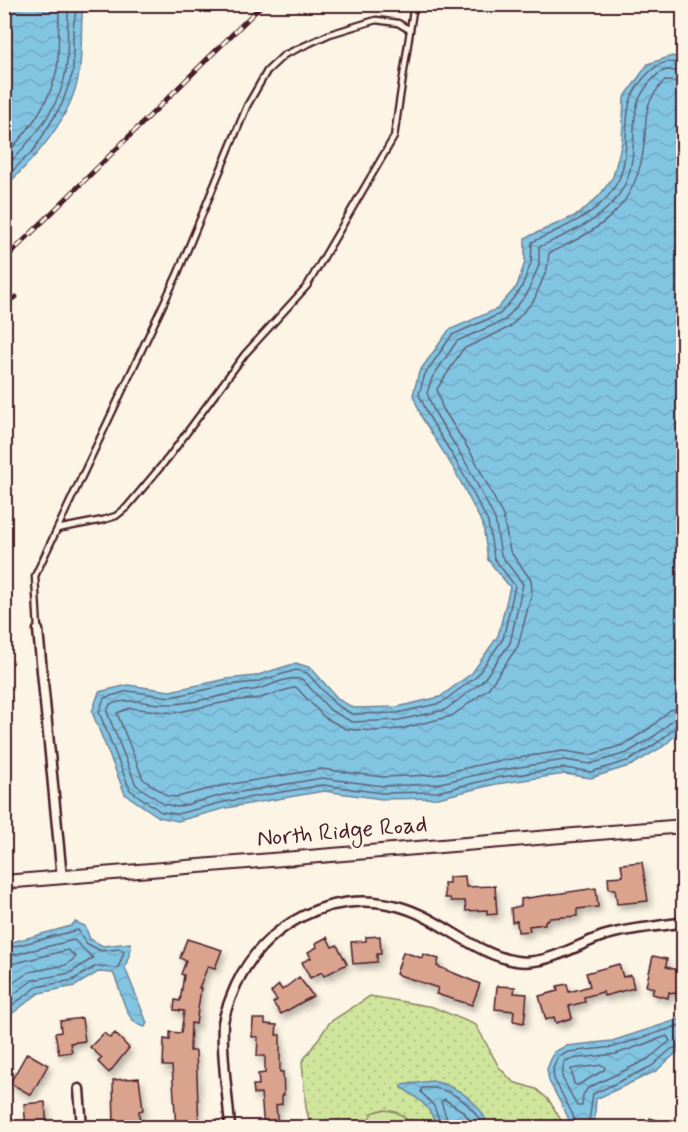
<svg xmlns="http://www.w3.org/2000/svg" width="688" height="1132" viewBox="0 0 688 1132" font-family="Mynerve,sans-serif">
<defs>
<pattern id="grass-dots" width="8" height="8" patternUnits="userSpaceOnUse" patternTransform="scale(1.5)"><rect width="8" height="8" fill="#cfe59b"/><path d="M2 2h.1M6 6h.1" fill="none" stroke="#b3c486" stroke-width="1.8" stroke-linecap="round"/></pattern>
<pattern id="water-waves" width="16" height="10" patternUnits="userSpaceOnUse" patternTransform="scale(1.5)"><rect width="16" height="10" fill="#82c5e3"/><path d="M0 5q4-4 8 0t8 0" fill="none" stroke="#72a9c3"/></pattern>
<filter id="shadow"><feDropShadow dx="3" dy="5" stdDeviation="3" flood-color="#0004"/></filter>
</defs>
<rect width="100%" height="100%" fill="#fcf5e5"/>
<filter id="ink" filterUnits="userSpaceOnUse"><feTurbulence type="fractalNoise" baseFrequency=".0167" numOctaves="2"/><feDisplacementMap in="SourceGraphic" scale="12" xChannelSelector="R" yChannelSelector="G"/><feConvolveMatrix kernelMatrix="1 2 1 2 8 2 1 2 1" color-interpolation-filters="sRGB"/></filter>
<g filter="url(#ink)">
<path fill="url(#grass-dots)" stroke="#8c8263" stroke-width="1.5" d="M370,996L433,1007L476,1025L499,1067L513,1082L536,1089L549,1100L565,1127H311L306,1108L302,1062L330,1022Z"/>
<path fill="#cfe59b" stroke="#8c8263" stroke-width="1.5" d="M381,1110C394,1110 406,1114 411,1127H365L372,1113Z"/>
<path fill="url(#water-waves)" stroke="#6c8399" stroke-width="1.5" d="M5,4L83,5C80,27 83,51 79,73C72,118 36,157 5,187Z
M672,56L684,61L683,728L664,746L632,765L591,778L565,774L496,784L438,798L382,799L324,791L226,808L178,821L159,817L125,794L92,712L99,692L128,685L170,691L227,679L255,676L296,663L311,668L339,700L354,708L397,707L440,697L472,673L498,636L510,587L488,560L483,525L454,469L422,418L413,395L419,372L449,330L497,309L517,286L525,262V238L579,214L600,195L613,177L622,142L624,98L648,64Z
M75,922L85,926L90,939L103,946L130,943L131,949L125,968L147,1023L145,1027C123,1023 122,988 113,973L98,972L75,986L39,993L5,1019V944L71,926Z
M683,1018V1050L675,1054L656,1071L596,1099L594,1127H569L568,1117L549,1081L547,1069L554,1052L566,1046L612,1041Z
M432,1081C458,1086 480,1102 489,1127H436C432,1107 419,1099 402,1088V1085Z"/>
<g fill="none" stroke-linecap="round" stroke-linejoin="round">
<path stroke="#606175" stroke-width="1.5" d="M684,66C679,65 675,62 670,62C654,61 634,87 630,102C623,127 630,153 619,179C603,214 564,227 532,242L531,263L521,289L500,314L452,335L425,374L419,394L428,415L459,466L488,522L494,558L515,586L503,639L476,677L441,703L397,713L352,714L335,704L307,673L296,670L256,682L228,685L171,697L128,691L104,698L99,712L130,790L161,812L177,814L224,802L323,785L382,793L437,792L495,778L564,768L591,772L630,760L660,741L678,725L684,724
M684,73C677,73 672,69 666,70C654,73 640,94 637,105C631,130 637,156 626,182C610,218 572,232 539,247V265L527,294L505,320L457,341L432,378L427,393L434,411L466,463L495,519L501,555L523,584L510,643L482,682L445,710L399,720L352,722L330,710L303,680C288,674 269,688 253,690C228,693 193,704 170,704C147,705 134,697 110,704L107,712L136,785L164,804L177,807L223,795L322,778L383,786L436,784L494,771L564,760L590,764L627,753L656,735L674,719L684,716
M684,82L664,81C641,108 648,113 644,145C637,207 601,230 549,253L547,269L534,300L510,327L463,349L437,389L442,407L474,458L503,516L510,551L531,580L532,592L518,646L488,689L452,716L400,729L375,731L346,729L324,717L296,687L260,698L231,701L174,713L130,708L117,713L143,779L167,796L177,797L221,786L321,769L383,777L435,775L492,762L563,751L590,755L623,745L650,728L670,710L684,707
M4,156C27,134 51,101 57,69C60,49 57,26 60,4
M4,168C30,143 61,107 66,70C69,49 66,26 69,4
M4,179L34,150L62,104L73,72V29L77,4
M4,949L78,930L86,943L101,951L121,949L124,952L118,968L96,966L73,980L37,987L4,1011
M4,957L74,940L93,958L70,973L33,980L4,1001
M4,966L68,950L76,957L66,965L29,972L4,989
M667,1036L670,1041L648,1059L588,1088L583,1095L582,1106H577L562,1077L564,1062L570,1059L616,1054Z
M602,1065L605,1067L604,1070L578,1085L574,1084L571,1069Z
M442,1128L434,1106L421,1092L422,1088C447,1085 474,1103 483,1128
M450,1128L441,1102L444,1099L464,1112L475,1128
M576,1128L573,1115L554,1079L553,1069L558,1057L568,1052L614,1047L684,1024
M588,1128L593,1094L652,1066L671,1049L684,1045"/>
</g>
<path fill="#d9a38e" stroke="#4a1f2b" stroke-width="1.5" filter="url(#shadow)" d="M642,862L648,901L617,904L615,889H609L608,877L623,876L621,864Z
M465,876L466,887L495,886L497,914L487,915V910L466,911L465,901H451L450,898H445L444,883H449V877Z
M596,888L598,907L577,909V916L550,918L545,921V924L529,926L530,931L518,932L517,921L512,922L511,908L521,906V899Z
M380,936L381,954H377V962L353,964L351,942L366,941V937Z
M327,937L332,947L337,945L347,964L324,976L322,972L310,978L302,962L311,958L308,952L317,947L316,943Z
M187,939L222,950L215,968L208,966L199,988H201L196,1024L191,1023L190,1051H196L199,1128H176L172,1066H163L164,1039L170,1040V1032L181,1033L184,1011L174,1010L175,1000L180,1001L184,975L181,974L186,961L180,958Z
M403,952L422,958L423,954L439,959L437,966L480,984L472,1005L436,994L438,988L396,974Z
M653,956L667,959L666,967L682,971L676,994L669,992L668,998L652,994L654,988L646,986Z
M619,964L623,977L631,975L634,988L604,996L603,992L584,997L585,1002L569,1006L572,1018L556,1023L554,1017L546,1020L539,996L558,991L557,986L567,984L569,992L590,986L586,973Z
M299,977L313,996L281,1014L273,1003L277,1000L271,992L279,985L282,990Z
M497,986L515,987L514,993L527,994L524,1023L513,1021L514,1011L495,1009Z
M82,1018L85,1041L70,1043L72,1052L59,1054L55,1033L61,1032L60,1021Z
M253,1019H265V1024L277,1025L276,1035H280V1072H283L284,1095H282V1104L276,1105L278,1128H264L261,1093L254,1094L253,1085H259L258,1074L265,1073V1056H257L258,1037H252Z
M104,1033L110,1038L115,1033L129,1048L109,1073L98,1062L102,1058L90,1047Z
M27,1053L48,1065L31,1095L10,1083Z
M139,1078L143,1110L139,1111L140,1128H114L113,1080Z
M45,1102L47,1128H26L24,1104Z
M650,1118L674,1126L673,1128H647Z"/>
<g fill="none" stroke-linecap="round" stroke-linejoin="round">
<defs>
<path id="lane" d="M57,529L103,520L116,516L127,507L168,458L245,354L307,286L394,137L414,4
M38,630L35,576L177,275L247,106L267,71L284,55L330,34L376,20L398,23L410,30"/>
<path id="street" d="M38,630L62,878
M79,1089L82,1128
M230,1128C228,1094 221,1057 223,1023C225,1010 231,997 236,985C265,924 331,889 397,906C440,917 473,954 516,961C546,966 576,945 603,936C628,928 657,927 684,922"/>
<path id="secondary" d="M4,882L684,826"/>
</defs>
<use href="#lane" stroke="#4a1f2b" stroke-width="9"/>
<use href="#street" stroke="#4a1f2b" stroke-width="13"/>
<use href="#secondary" stroke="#4a1f2b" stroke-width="16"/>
<use href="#lane" stroke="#fcf5e5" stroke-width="4.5"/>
<use href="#street" stroke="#fcf5e5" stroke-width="8"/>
<use href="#secondary" stroke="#fcf5e5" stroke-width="12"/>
<defs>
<path id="rail" d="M4,260L263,4
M4,303L16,297"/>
</defs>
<use href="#rail" stroke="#4a1f2b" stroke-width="5"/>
<use href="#rail" stroke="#fcf5e5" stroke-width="3" stroke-dasharray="9" stroke-linecap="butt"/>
</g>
</g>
<g text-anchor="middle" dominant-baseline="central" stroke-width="5" stroke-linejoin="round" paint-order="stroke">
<g font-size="24" fill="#4a1f2b" stroke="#fcf5e5">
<text transform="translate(342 832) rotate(-5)">North Ridge Road</text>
</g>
</g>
<rect width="688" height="1132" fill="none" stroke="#fcf5e5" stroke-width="24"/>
<rect x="12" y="12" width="664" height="1108" fill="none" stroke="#4a1f2b" stroke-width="2" filter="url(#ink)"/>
</svg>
